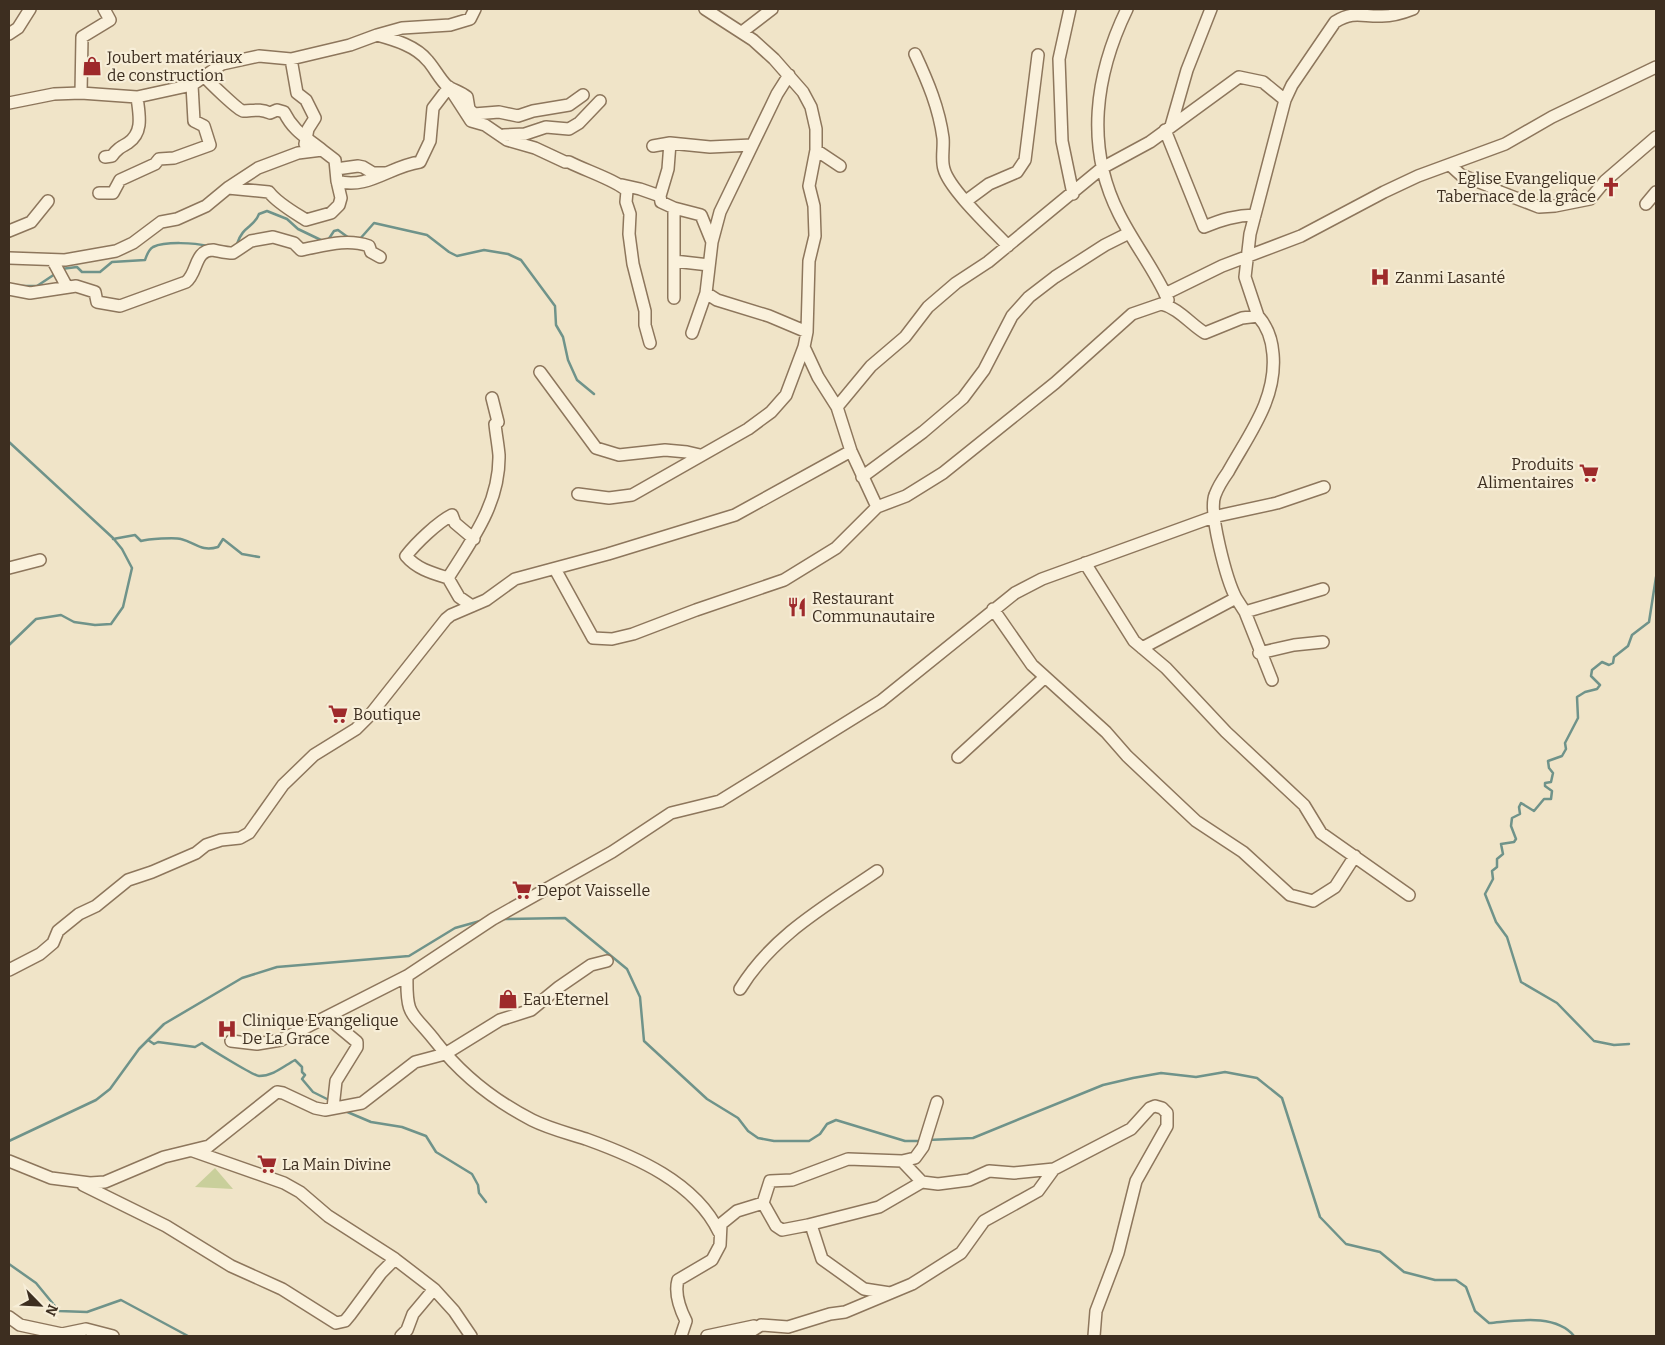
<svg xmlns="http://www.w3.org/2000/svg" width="1665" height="1345" viewBox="0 0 1665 1345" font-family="Bitter,serif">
<rect width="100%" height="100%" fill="#f0e4c8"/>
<path fill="#c9cf9b" d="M215,1168L233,1189L195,1187Z"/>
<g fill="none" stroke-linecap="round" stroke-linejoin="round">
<path stroke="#6f938a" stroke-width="2.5" d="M328,240L334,231L338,230L349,238
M359,240L374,223L427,235L449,252L457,256L484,250L508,254L521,260L555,306L556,325L563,337L568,360L577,380L594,394
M237,244C243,225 254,228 259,214L267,211L287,219L298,229L323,241
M61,269L77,267L82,272H100L112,262L145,260C147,255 148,250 153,247C166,241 195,243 208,246
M22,286H37L55,274
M9,442L113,538L122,549L132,568L123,607L111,624L95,625L74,622L61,615L36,619L9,645
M113,539L135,535L141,541C148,539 175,537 181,539C196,543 201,552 218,547L223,539L242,554L259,557
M503,919L565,918L627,969L640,997L644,1041L707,1099L738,1118L748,1131L758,1138L774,1141H809L820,1134L827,1124L836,1120L905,1141H920
M148,1040L154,1044L158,1042L195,1047L202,1043C207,1047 254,1076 259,1076C273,1076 284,1066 295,1060L302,1067V1072L305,1075L302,1079L313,1092L331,1101
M1629,1044L1614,1045L1594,1041L1557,1003L1521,982L1507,937L1496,922L1485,894L1493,879L1492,871L1497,867V859L1503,854L1501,844L1514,842L1516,839L1511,826L1512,818L1520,814L1519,807L1521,803L1534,811L1544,799H1551L1552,791L1545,786V783L1551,782L1553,773L1549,768L1548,761L1562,756L1566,749L1565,743L1578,718L1577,697L1585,692L1597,689L1600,685L1591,676L1592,670L1602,662L1609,665L1613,663L1614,657L1628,646L1632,635L1649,622L1656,577
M345,1111L371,1122L402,1127L426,1136L436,1152L472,1174L478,1185L479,1193L486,1202
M928,1140L973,1138L1103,1085L1133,1078L1161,1073L1196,1077L1225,1072L1257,1078L1282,1098L1320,1217L1346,1244L1380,1252L1404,1272L1435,1280H1456L1466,1287L1475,1311L1489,1323C1515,1321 1555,1313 1574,1336
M9,1141L96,1100L110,1089L139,1049L164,1024L242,978L277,967L409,956L455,928L480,921
M9,1264L36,1283L59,1311L87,1312L121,1300L188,1336"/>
<defs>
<path id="minor" d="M705,9L753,40L774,59L803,92L811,107L816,129V150L809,186L814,206L815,236L809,261L807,332L804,347L818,377L837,407L851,451L877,507
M1070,9L1059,59L1062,141L1073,194
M1127,9C1095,75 1085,147 1119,214C1134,244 1155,270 1168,300
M742,32L772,9
M9,34L18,28L30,9
M377,35C395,40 416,46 428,61C435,69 439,78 447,86C453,90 461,92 467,97L469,109L474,114L499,112L518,116L533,111L569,105L583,95
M915,54C928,82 939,108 943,138C944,148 941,160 944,169C949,189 992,229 1008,246
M291,59L297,93L306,100L315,118L308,129L305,144
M204,76C209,82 238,110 243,111C253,111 259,108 270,113L277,110L284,112C294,132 306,137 322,150
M449,87L471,121L485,125L507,140L535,148L565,162H569C584,170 618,181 627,191L626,202L630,214L629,234L633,264L645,311V325L650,343
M81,93L82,37L110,20L104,9
M9,103L54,94L81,93L137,97L192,85L222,64L259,56L291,59L350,45L377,35L402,28L450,25L470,19L475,9
M1171,126L1187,70L1211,9
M1165,130L1204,227C1221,220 1236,215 1255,215
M504,135L525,134L546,127L569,129L579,123L600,101
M670,143L668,169L660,196L661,202L674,208V298
M653,146L670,143L710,147L752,145
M816,150L840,166
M105,157L112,156C117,149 121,147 128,143C144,132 139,114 137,97
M1450,165L1461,175L1487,185L1500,192L1539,207L1555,206L1590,199L1605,181L1656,137
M336,169L358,166L363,167L373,173H385
M622,185L640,189L660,196
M228,188L269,192C277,203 295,213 306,220L331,213L339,205L341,198L337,181
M99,193H113L120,180L155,164L159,159L174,158L210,145L204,126L194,121L192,85
M966,201L989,184L1017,172L1025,160L1038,55
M1646,204L1656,192
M674,208L701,215L712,242
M9,231L31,222L48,201
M9,258L65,260L116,251L133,243L161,222L177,219L206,206L229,187L258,168L298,153L322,150L335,160L337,181C368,190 390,166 420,162L430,141L433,108L449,87
M53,261L67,287
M674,261L709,265
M9,289L30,293L76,286L95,292L97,302L120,306L186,282C198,273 194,250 213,250C219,251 226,253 233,253L251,241L273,237L294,243L301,250C323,246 346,238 369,246L371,252L380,257
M706,293L717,300L769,316L807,332
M1165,294L1222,266L1301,236L1384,192L1418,176L1505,144L1552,117L1656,67
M1258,316L1245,277L1250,234L1285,100L1292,85L1335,22C1354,10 1363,17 1382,16C1393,16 1403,13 1413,9
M692,333L706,293L712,242L720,212L777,94L789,75
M540,372L596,448L619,455L665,450L687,452L700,455
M837,407L871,366L905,337L928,307L956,283L988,262L1102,168L1150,142L1239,77L1263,82L1285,100
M862,477L923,432L963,398L984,370L1012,316L1029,297L1055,277L1105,245L1129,233
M578,494L609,498L632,495L748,429L771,412L786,395L804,347
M1085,563L1134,641L1166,668L1226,732L1304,805L1321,833L1409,895
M9,568L40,560
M555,569L593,638L612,639L633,634L696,610L784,580L836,548L877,507L906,496L943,473L1055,383L1132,314L1161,304C1179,308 1190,324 1205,333L1242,318L1258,316C1267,326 1272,340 1273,354C1277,399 1249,434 1228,472C1223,479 1218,487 1215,495C1208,512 1227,581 1236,598L1142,648
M448,578C432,573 417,569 406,556C416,543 438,522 452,515L455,523L474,539
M1236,598L1245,612L1272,680
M472,606L459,597L448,578C472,540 500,503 499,455C498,444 496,434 495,424L498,422L492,398
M993,609L1032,665L1106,732L1127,756L1196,821L1243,852L1290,895L1313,901L1335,887L1355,856
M1245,612L1323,589
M1259,653L1294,645L1323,642
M958,757L1044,678
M9,970L40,954L53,943L58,931L79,914L96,906L128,880L152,872L196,853L206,845L221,840L240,838L249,833L283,785L314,755L356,729L370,715L446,619L451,615L486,600L515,579L608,554L735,515L851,451
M407,976C406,1018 412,1011 436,1042C461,1074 495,1101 532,1120C550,1129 568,1133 586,1139C636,1157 695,1182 719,1232
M740,989C773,935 826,906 877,871
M327,1017L357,1042V1047L336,1081L333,1108
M231,1041L257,1044L281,1040L407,976L493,919L612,852L671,813L720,801L881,701L1015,593L1042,579L1213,517L1277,503L1324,487
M193,1151L284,1183L300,1192L328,1216L395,1259L434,1289L454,1311L471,1336
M9,1161L51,1178L90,1183L105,1182L164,1157L209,1146L277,1092L283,1093L315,1108L325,1110L362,1103L415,1062L445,1054L500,1020L531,1010L559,987L591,965L607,961
M902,1161L922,1182L938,1184L969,1180L989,1171L1014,1173L1054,1169L1131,1129L1150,1108L1155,1106L1162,1108L1167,1113V1126L1136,1181L1118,1253L1096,1311L1094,1336
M83,1185L166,1226L231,1266L282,1289L336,1323L345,1321L350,1315L381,1273L395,1259
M763,1203L776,1226L782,1230L808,1225L812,1228L822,1259L864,1289L890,1293
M808,1225L879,1207L922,1182
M9,1317L20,1325L62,1334L86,1329L113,1336
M401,1336L407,1330L413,1314L434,1289
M681,1336L686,1321C680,1309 674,1294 678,1280L712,1260L720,1245L721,1224L737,1211L763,1203L770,1181L792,1180L848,1159L902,1161L915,1158L923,1147L937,1102
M707,1336L754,1326
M744,1336L761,1325L788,1327L830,1314L845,1312L912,1284L961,1253L984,1221L1038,1191L1054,1169"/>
</defs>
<use href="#minor" stroke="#8d765c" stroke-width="14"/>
<use href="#minor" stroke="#faf1dc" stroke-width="11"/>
</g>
<defs>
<symbol id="shop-bare" viewBox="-9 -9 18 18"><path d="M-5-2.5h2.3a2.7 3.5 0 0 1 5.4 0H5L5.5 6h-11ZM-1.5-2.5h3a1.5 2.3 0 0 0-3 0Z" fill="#9e2a2b" stroke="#f7eed8" stroke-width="2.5" paint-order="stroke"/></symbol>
<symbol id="church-bare" viewBox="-9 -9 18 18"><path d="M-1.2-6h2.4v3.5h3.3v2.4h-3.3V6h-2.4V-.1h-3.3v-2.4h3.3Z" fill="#9e2a2b" stroke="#f7eed8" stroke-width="2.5" paint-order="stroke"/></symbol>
<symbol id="hospital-bare" viewBox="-9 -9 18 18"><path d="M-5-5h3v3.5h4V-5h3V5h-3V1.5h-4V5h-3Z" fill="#9e2a2b" stroke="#f7eed8" stroke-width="2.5" paint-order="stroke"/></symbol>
<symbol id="supermarket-bare" viewBox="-9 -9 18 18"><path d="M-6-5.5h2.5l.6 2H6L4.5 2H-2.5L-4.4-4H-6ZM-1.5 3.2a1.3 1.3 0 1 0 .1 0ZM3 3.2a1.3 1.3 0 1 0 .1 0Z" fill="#9e2a2b" stroke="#f7eed8" stroke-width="2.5" paint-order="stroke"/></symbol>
<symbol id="restaurant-bare" viewBox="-9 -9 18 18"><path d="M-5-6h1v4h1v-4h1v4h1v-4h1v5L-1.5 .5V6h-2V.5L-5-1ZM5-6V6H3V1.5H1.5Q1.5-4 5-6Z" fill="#9e2a2b" stroke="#f7eed8" stroke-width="2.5" paint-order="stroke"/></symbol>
</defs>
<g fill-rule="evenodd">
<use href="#shop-bare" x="78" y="52" width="28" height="28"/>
<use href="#church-bare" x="1597" y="173" width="28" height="28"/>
<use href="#hospital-bare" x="1366" y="263" width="28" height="28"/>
<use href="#supermarket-bare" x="1575" y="459" width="28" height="28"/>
<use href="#restaurant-bare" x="783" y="593" width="28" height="28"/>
<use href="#supermarket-bare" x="324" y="700" width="28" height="28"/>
<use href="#supermarket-bare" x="508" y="876" width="28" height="28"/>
<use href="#shop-bare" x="494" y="985" width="28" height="28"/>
<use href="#hospital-bare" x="213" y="1015" width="28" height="28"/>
<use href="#supermarket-bare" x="253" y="1150" width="28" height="28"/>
</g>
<g text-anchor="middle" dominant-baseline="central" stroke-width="4.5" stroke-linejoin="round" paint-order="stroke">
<g font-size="16" fill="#3d2e20" stroke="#f7eed8" text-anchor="start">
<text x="107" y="57">Joubert matériaux<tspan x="107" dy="18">de construction</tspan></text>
<text x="1596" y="178" text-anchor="end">Eglise Evangelique<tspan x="1596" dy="18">Tabernace de la grâce</tspan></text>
<text x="1395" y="277">Zanmi Lasanté</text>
<text x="1574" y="464" text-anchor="end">Produits<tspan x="1574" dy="18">Alimentaires</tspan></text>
<text x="812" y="598">Restaurant<tspan x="812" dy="18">Communautaire</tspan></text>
<text x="353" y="714">Boutique</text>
<text x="537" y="890">Depot Vaisselle</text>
<text x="523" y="999">Eau Eternel</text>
<text x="242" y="1020">Clinique Evangelique<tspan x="242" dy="18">De La Grace</tspan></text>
<text x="282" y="1164">La Main Divine</text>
</g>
</g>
<rect width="1665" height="1345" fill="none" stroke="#3d2e20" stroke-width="20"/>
<g transform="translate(40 1305) rotate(114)" stroke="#f7eed8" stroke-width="4" paint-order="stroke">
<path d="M0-4L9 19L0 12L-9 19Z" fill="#3d2e20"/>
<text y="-8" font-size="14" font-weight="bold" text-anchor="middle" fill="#3d2e20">N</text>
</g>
</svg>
